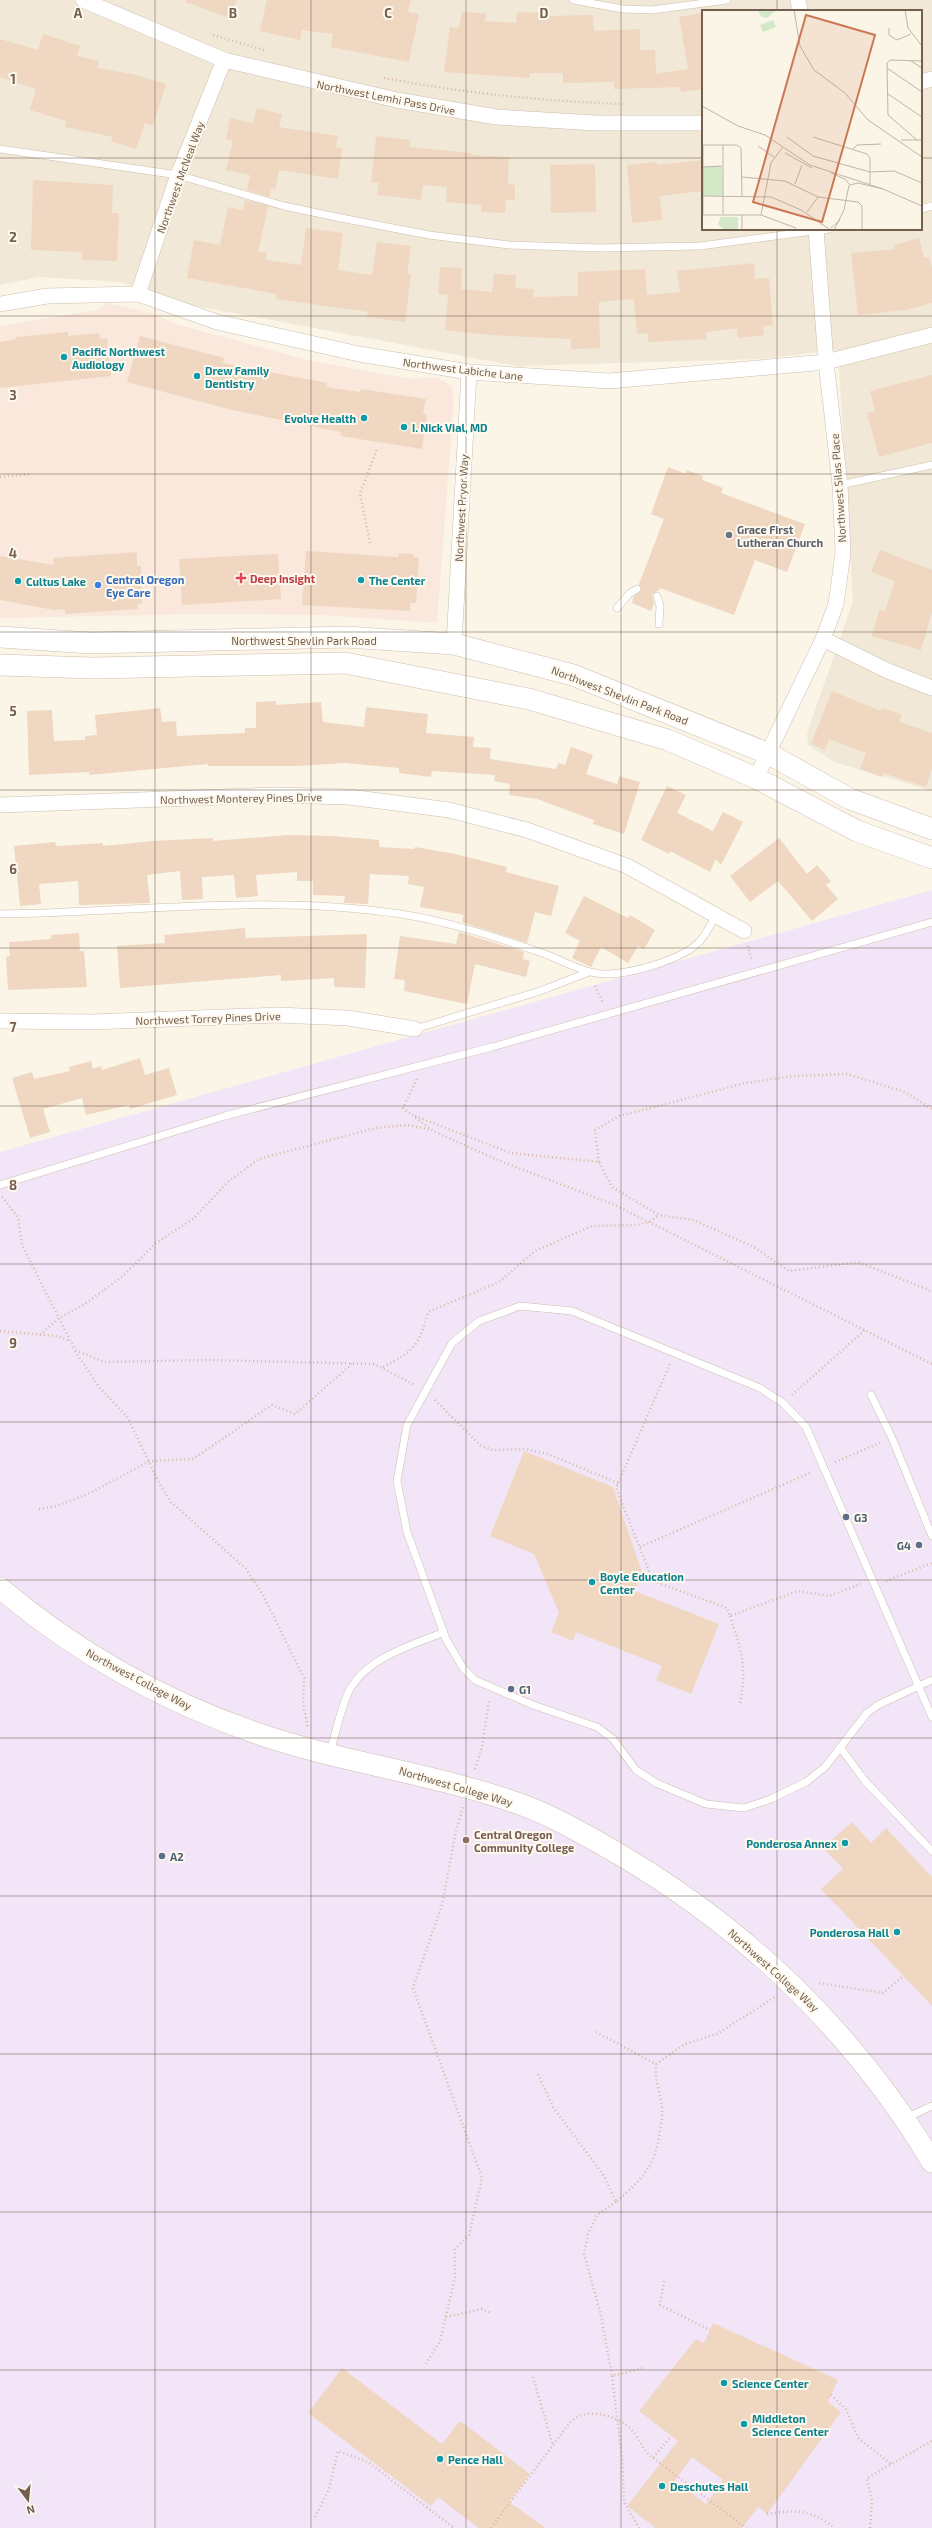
<svg xmlns="http://www.w3.org/2000/svg" width="932" height="2528" viewBox="0 0 932 2528" font-family="'Exo 2',sans-serif">
<rect width="100%" height="100%" fill="#fbf5e8"/>
<path fill="#f2e8d7" fill-rule="evenodd" d="M0,0H932V791L834,762L808,745L807,733L853,601L838,350L760,359L517,366L191,305L120,282L40,277L0,285ZM703,11H921V229H703Z"/>
<path fill="#fbe8dd" d="M106,303L151,313L176,324L312,361L411,379L437,377L452,387L454,401L437,623L319,615L204,614L0,618V326L96,310Z"/>
<path fill="#f2e5f8" d="M932,890V2528H0V1152Z"/>
<path fill="#efd7c1" fill-rule="evenodd" d="M186,0H237L230,18L185,2Z
M267,0H411L408,12L419,14L409,62L331,47L333,34L302,30L300,40L260,31Z
M462,11L486,14L485,21L516,23L517,12L545,13V16L593,15L594,31L640,29V50H655L656,74L688,69L679,17L703,13V89L681,92L680,87L614,89V82L563,83V73H530L529,78L444,72L450,27L459,28Z
M43,34L80,46L77,56L99,61L98,68L132,74L166,84L153,126L145,123L136,149L111,141L113,137L65,127L66,121L30,110L36,89L0,77V39L38,50Z
M257,108L282,114L279,127L338,136L336,147L342,148L338,179L279,170L275,189L271,188L270,197L247,190L250,175L226,170L233,141L226,139L230,118L253,123Z
M376,136L410,140L409,147L471,153V155L509,157L508,184L515,185V200H506L505,213L481,212V205L446,202L447,187L423,185L421,200L377,195L379,183L371,182Z
M703,160V191L660,196L662,220L632,223L627,165L657,162V165Z
M595,164L596,212L551,213L550,165Z
M33,180L113,185L112,213H119L117,261L82,260V252L31,250Z
M245,200L268,206L258,252L267,253L266,260L301,265L306,228L343,233L338,270L372,275L377,242L411,246L407,274H411L405,322L367,317L368,312L276,299L277,294L187,278L194,240L220,245L228,207L243,210Z
M919,238L924,258L929,257L932,268V303L906,310L858,315L851,253L895,249L894,245Z
M754,263L755,279L769,278L773,325L763,326L764,335L738,338L737,328L706,332L707,339L648,342V333L637,334L634,299L599,302L600,348L571,349V339L490,335L445,330L448,295L438,294L440,267L462,268L461,289L492,292L494,274L516,275L515,288L534,289L533,297L578,296V272L645,269L647,295L680,292L677,271Z
M68,332V336L99,333L100,339L107,338L111,376L0,388V342L16,339V337Z
M140,336L224,358L223,363L327,383L326,387L360,392L361,389L426,399L423,414H427L422,449L340,436L341,432L232,410L127,382Z
M932,375V443L879,457L867,413L875,411L870,391Z
M668,467L686,474L687,470L703,476L702,480L723,488L721,493L805,524L787,572L755,560L734,615L660,588L658,591L652,594L654,603L651,611L632,603L634,596L641,591L639,584L664,519L651,514Z
M880,550L932,570V612L921,650L872,636L879,610L885,611L895,581L871,572Z
M306,551L398,557L399,553L413,554V557L419,558L416,603H410V611L302,605Z
M137,552V566H141L142,603L138,604V609L65,614V609L54,610L0,600V556L54,565L53,558Z
M278,554L281,599L182,605L179,559Z
M832,691L881,711L882,708L902,715L899,722L932,733V768L926,787L883,773L881,777L860,769L866,753L829,739L825,750L811,744Z
M276,701V705L321,702L323,722L364,727L366,707L428,714L426,733L474,737L473,747L491,748L490,759L556,769L558,763L565,765L571,747L593,755L586,774L617,784L619,776L640,782L624,834L593,824L594,820L537,799L509,795L510,784L494,781L495,775L432,771L431,777L399,773V768L344,763L299,766H208V764L89,775V772L29,775L27,711L52,710L54,741L85,740V736L97,735L95,715L160,708L162,722L176,721L177,736L245,733V728H256V702Z
M667,786L686,795L677,813L713,831L723,812L743,822L721,865L716,859L710,872L670,851L669,854L641,840Z
M288,835L333,836L379,840V847L414,849L415,847L455,854L507,867L506,872L559,886L551,916L535,912L527,943L462,922L464,915L420,907L424,887L408,884L409,876L370,874L368,904L344,903L345,896L313,895V881H297V872L256,875L258,896L236,898L234,875L202,877L203,899L182,900L180,871L147,875L150,903L79,905L78,881L39,884L41,904L20,906L14,846L55,842L56,846L103,843V846L153,841L213,838V841Z
M779,838L807,874L817,865L831,881L826,885L838,899L812,921L778,881L750,902L730,876Z
M584,896L628,918L630,915L655,930L644,949L638,946L628,963L601,947L591,967L572,958L580,941L565,933Z
M245,928L246,938L367,934L365,988L334,987V978L281,981V975L120,988L117,946L165,943L164,935Z
M459,932L524,952L523,959L530,961L526,977L475,964L467,1004L404,991L405,980L394,979L400,936L456,944Z
M79,933L80,951H84L87,987L8,990L6,957L10,956L9,942L51,939V935Z
M140,1058L145,1075L169,1068L177,1095L130,1109L129,1105L86,1115L82,1098L43,1109L50,1132L30,1138L12,1078L32,1072L34,1079L70,1071L69,1067L91,1061L93,1069L101,1066L102,1070Z
M524,1451L613,1487L642,1572L635,1591L719,1624L691,1694L656,1680L662,1666L576,1632L573,1641L551,1632L559,1613L534,1554L490,1536Z
M852,1822L871,1843L886,1828L932,1877V2006L821,1889L843,1869L823,1848Z
M713,2323L838,2380L828,2402L841,2412L767,2514L758,2507L742,2528H656L627,2506L678,2441L639,2411L696,2339L704,2343ZM692,2457L723,2480L706,2504L675,2480Z
M342,2368L442,2444L460,2421L530,2474L509,2502L546,2528H479L438,2497L431,2506L308,2413Z"/>
<g fill="none" stroke-linecap="round" stroke-linejoin="round">
<defs>
<path id="lane" d="M573,0L623,9L652,10L727,0
M0,149L178,175L284,206L341,218L429,235L509,245L600,248L700,246L829,229
M921,209L932,206
M840,485L932,465
M657,596L660,606L659,624
M617,608L630,593L637,589
M0,914C133,912 269,894 401,914C450,922 496,937 542,953C565,961 585,975 609,974C634,973 679,960 697,944C705,937 710,925 716,916
M415,1029L540,991L589,972
M0,1185L225,1116L492,1047L932,922
M871,1395L892,1438L932,1536
M932,1680L878,1705L867,1713L825,1767L806,1782L771,1799L744,1808L706,1804L656,1783L636,1770L613,1739L597,1727L533,1705L475,1680L463,1668L446,1639L407,1532L397,1481L407,1425L452,1343L479,1321L520,1306L572,1311L760,1388L783,1403L806,1427L932,1717
M840,1747L865,1781L932,1851
M330,1752C336,1733 340,1711 348,1693C365,1658 410,1646 444,1632
M906,2118L932,2106"/>
<path id="street" d="M83,0L224,60L397,100L496,117L595,123H703
M798,0L800,11
M921,82L932,79
M138,294L178,175L224,60
M0,304L47,296L138,294L217,322L359,354L469,372L609,381L826,362L932,335
M823,639L888,671L932,688
M454,644L469,372
M756,778L823,639L836,604L843,553L840,485L826,362L816,229
M0,805L275,795L349,797L449,810L527,830L627,866L744,931
M0,1021L92,1022L278,1015L348,1018L415,1029"/>
<path id="secondary" d="M0,637L91,643L346,637L454,644L573,675L769,754L850,799L932,829
M0,665L93,668L345,663L529,699L668,740L756,778L857,831L932,858
M0,1588C76,1652 165,1702 259,1734C341,1762 429,1773 511,1801C548,1813 584,1834 617,1853C747,1929 855,2033 932,2162"/>
</defs>
<use href="#lane" stroke="#cdbeaf" stroke-width="8"/>
<use href="#street" stroke="#cdbeaf" stroke-width="16"/>
<use href="#secondary" stroke="#cfbeac" stroke-width="22"/>
<path stroke="#d4baa4" stroke-width="2.5" stroke-dasharray="1 3" stroke-linecap="butt" d="M213,35L264,50
M384,78C463,93 542,101 623,104
M0,477L30,474
M370,543L360,494L377,449
M748,946L752,961
M595,986L603,1003
M417,1079L403,1108L433,1131L495,1159L615,1205L932,1364
M415,1116L511,1153L599,1162L612,1187L659,1215L693,1220L754,1247L789,1271L858,1262L929,1290L932,1293
M599,1162L595,1130L619,1116L746,1083L793,1076L847,1074L905,1092L932,1109
M2,1197L18,1217L22,1245L75,1350L104,1362L209,1360L374,1364L415,1385
M0,1331L57,1336L70,1341
M40,1335L59,1318L85,1304L123,1276L156,1243L193,1219L228,1182L259,1159L375,1128L408,1125L431,1130
M75,1351L99,1387L128,1418L160,1485L171,1502L246,1569L263,1595L304,1678L303,1704L308,1728
M670,1364L616,1488L653,1581L727,1608L730,1616L798,1591L829,1596L861,1584
M383,1367C414,1351 419,1346 428,1312L499,1282L535,1251L592,1226L636,1225L650,1222L659,1215
M792,1395L865,1330
M435,1400L481,1446L493,1450L525,1449L548,1454L618,1483
M835,1462L880,1443
M39,1509L57,1506L90,1493L150,1461L193,1459L272,1405L295,1414L352,1364
M640,1547L812,1472
M886,1581L932,1563
M730,1616C742,1652 747,1665 740,1704
M475,1769L482,1747L489,1700
M819,1983L883,1993L903,1976
M596,2032L656,2064
M656,2064L685,2044L717,2034L775,1997
M538,2074L553,2107L604,2176L616,2202C642,2179 655,2167 660,2131C661,2124 663,2116 662,2109C661,2093 654,2080 656,2064
M616,2202L597,2215L588,2234L584,2254L601,2315L612,2376L643,2368
M664,2281L660,2305L710,2330
M446,2317L482,2309L491,2313
M426,2364L440,2341L455,2277V2249L469,2235L482,2178L413,1988L442,1905L456,1831L463,1807
M612,2376L622,2457L624,2502L639,2528
M533,2377L553,2446
M831,2395L846,2409L858,2438L891,2464
M653,2458L746,2528
M767,2514C798,2509 810,2510 835,2528
M315,2517L329,2489L338,2451L368,2462L454,2528
M491,2528L565,2429C568,2425 572,2420 576,2418C593,2407 625,2419 635,2434C643,2444 642,2450 653,2458L671,2436
M870,2528L872,2501L867,2478L932,2441"/>
<use href="#lane" stroke="#fff" stroke-width="7"/>
<use href="#street" stroke="#fff" stroke-width="15"/>
<use href="#secondary" stroke="#fff" stroke-width="21"/>
</g>
<path fill="none" stroke="#745e4d" stroke-width="1" stroke-opacity="0.55" d="M155,0V2528M311,0V2528M466,0V2528M621,0V2528M777,0V11M0,158H703M921,158H932M777,229V2528M0,316H932M0,474H932M0,632H932M0,790H932M0,948H932M0,1106H932M0,1264H932M0,1422H932M0,1580H932M0,1738H932M0,1896H932M0,2054H932M0,2212H932M0,2370H932"/>
<g fill="#0f9aa8" stroke="#fef9ee" stroke-width="1.5">
<circle cx="64" cy="357" r="4"/>
<circle cx="197" cy="376" r="4"/>
<circle cx="364" cy="418" r="4"/>
<circle cx="404" cy="427" r="4"/>
<circle cx="361" cy="580" r="4"/>
<circle cx="18" cy="581" r="4"/>
<circle cx="592" cy="1582" r="4"/>
<circle cx="845" cy="1843" r="4"/>
<circle cx="897" cy="1932" r="4"/>
<circle cx="724" cy="2383" r="4"/>
<circle cx="744" cy="2424" r="4"/>
<circle cx="440" cy="2459" r="4"/>
<circle cx="662" cy="2486" r="4"/>
</g>
<circle fill="#6b7280" stroke="#fef9ee" stroke-width="1.5" cx="729" cy="535" r="4"/>
<path fill="#e0444e" stroke="#fef9ee" stroke-width="1.5" d="M239 572h4v4h4v4h-4v4h-4v-4h-4v-4h4z"/>
<circle fill="#3f7fe0" stroke="#fef9ee" stroke-width="1.5" cx="98" cy="585" r="4"/>
<g fill="#5c6f8a" stroke="#fef9ee" stroke-width="1.5">
<circle cx="846" cy="1517" r="4"/>
<circle cx="919" cy="1545" r="4"/>
<circle cx="511" cy="1689" r="4"/>
<circle cx="162" cy="1856" r="4"/>
</g>
<circle fill="#8d6e63" stroke="#fef9ee" stroke-width="1.5" cx="466" cy="1840" r="4"/>
<g text-anchor="middle" dominant-baseline="central" stroke-width="4" stroke-linejoin="round" paint-order="stroke">
<g font-size="11" fill="#745e4d" stroke="#fef9ee">
<text transform="translate(386 97) rotate(11)">Northwest Lemhi Pass Drive</text>
<text transform="translate(180 177) rotate(-70)">Northwest McNeal Way</text>
<text transform="translate(463 369) rotate(7)">Northwest Labiche Lane</text>
<text transform="translate(838 488) rotate(-94)">Northwest Silas Place</text>
<text transform="translate(461 508) rotate(-87)">Northwest Pryor Way</text>
<text x="304" y="640">Northwest Shevlin Park Road</text>
<text transform="translate(620 695) rotate(21)">Northwest Shevlin Park Road</text>
<text transform="translate(241 798) rotate(-1)">Northwest Monterey Pines Drive</text>
<text transform="translate(208 1018) rotate(-2)">Northwest Torrey Pines Drive</text>
<text transform="translate(139 1679) rotate(28)">Northwest College Way</text>
<text transform="translate(456 1786) rotate(16)">Northwest College Way</text>
<text transform="translate(774 1970) rotate(42)">Northwest College Way</text>
</g>
<g font-size="11" font-weight="bold" fill="#0d838f" stroke="#fef9ee" text-anchor="start">
<text x="72" y="351">Pacific Northwest<tspan x="72" dy="13">Audiology</tspan></text>
<text x="205" y="370">Drew Family<tspan x="205" dy="13">Dentistry</tspan></text>
<text x="356" y="418" text-anchor="end">Evolve Health</text>
<text x="412" y="427">I. Nick Vial, MD</text>
<text x="369" y="580">The Center</text>
<text x="26" y="581">Cultus Lake</text>
<text x="600" y="1576">Boyle Education<tspan x="600" dy="13">Center</tspan></text>
<text x="837" y="1843" text-anchor="end">Ponderosa Annex</text>
<text x="889" y="1932" text-anchor="end">Ponderosa Hall</text>
<text x="732" y="2383">Science Center</text>
<text x="752" y="2418">Middleton<tspan x="752" dy="13">Science Center</tspan></text>
<text x="448" y="2459">Pence Hall</text>
<text x="670" y="2486">Deschutes Hall</text>
</g>
<g font-size="11" font-weight="bold" fill="#5b616d" stroke="#fef9ee" text-anchor="start">
<text x="737" y="529">Grace First<tspan x="737" dy="13">Lutheran Church</tspan></text>
</g>
<g font-size="11" font-weight="bold" fill="#be3a42" stroke="#fef9ee" text-anchor="start">
<text x="250" y="578">Deep Insight</text>
</g>
<g font-size="11" font-weight="bold" fill="#366cbe" stroke="#fef9ee" text-anchor="start">
<text x="106" y="579">Central Oregon<tspan x="106" dy="13">Eye Care</tspan></text>
</g>
<g font-size="11" font-weight="bold" fill="#4e5e75" stroke="#fef9ee" text-anchor="start">
<text x="854" y="1517">G3</text>
<text x="911" y="1545" text-anchor="end">G4</text>
<text x="519" y="1689">G1</text>
<text x="170" y="1856">A2</text>
</g>
<g font-size="11" font-weight="bold" fill="#785e54" stroke="#fef9ee" text-anchor="start">
<text x="474" y="1834">Central Oregon<tspan x="474" dy="13">Community College</tspan></text>
</g>
</g>
<g transform="translate(702 10)">
<rect width="220" height="220" fill="#fbf5e8"/>
<path d="M55,0H74L65,8L60,7ZM71,10L74,17L61,22L58,15ZM20,156L21,186H1V157ZM19,207H36V220H22L16,214Z" fill="#d2e8c7"/>
<path fill="none" stroke="#c1b4a5" stroke-width="1" d="M92,0L98,36L112,60L143,83L166,110L220,147M203,0L206,18L220,36M187,18V25L195,30L209,24M209,51L220,58M185,58L220,82M186,84L220,107M0,96L36,116L63,125L108,155L181,179M85,127L111,146L168,162L192,161L220,173M111,127L165,144L168,148V174M199,130H220M215,130L186,105L185,53L188,50L220,51M0,135H35L39,138L40,186M21,135V204M56,136L72,147M151,139L155,135L179,134M83,143L110,158M1,157L20,156M129,163L143,169L148,175L156,173L181,179L220,196M40,167L83,171L116,187L156,192L160,196V220M93,174L100,155M0,186L69,187L99,200L127,219M105,202L116,187M0,205H59L94,218M1,205V135M40,205V220M59,205L69,153L80,138M129,218L138,210M132,220L142,200L147,175"/>
<path fill="#cd7854" fill-opacity="0.15" stroke="#cd7854" stroke-width="2" d="M104,5L173,25L120,212L51,192Z"/>
<rect width="220" height="220" fill="none" stroke="#745e4d" stroke-width="2"/>
</g>
<g font-size="13" text-anchor="middle" font-weight="bold" fill="#745e4d" stroke="#fef9ee" stroke-width="4" stroke-linejoin="round" paint-order="stroke">
<text x="78" y="18">A</text>
<text x="233" y="18">B</text>
<text x="388" y="18">C</text>
<text x="544" y="18">D</text>
<text x="13" y="84">1</text>
<text x="13" y="242">2</text>
<text x="13" y="400">3</text>
<text x="13" y="558">4</text>
<text x="13" y="716">5</text>
<text x="13" y="874">6</text>
<text x="13" y="1032">7</text>
<text x="13" y="1190">8</text>
<text x="13" y="1348">9</text>
</g>
<g transform="translate(28 2500) rotate(164)" stroke="#fef9ee" stroke-width="3" paint-order="stroke">
<path d="M0-3L7 15L0 10L-7 15Z" fill="#745e4d"/>
<text y="-6" font-size="11" font-weight="bold" text-anchor="middle" fill="#745e4d">N</text>
</g>
</svg>
